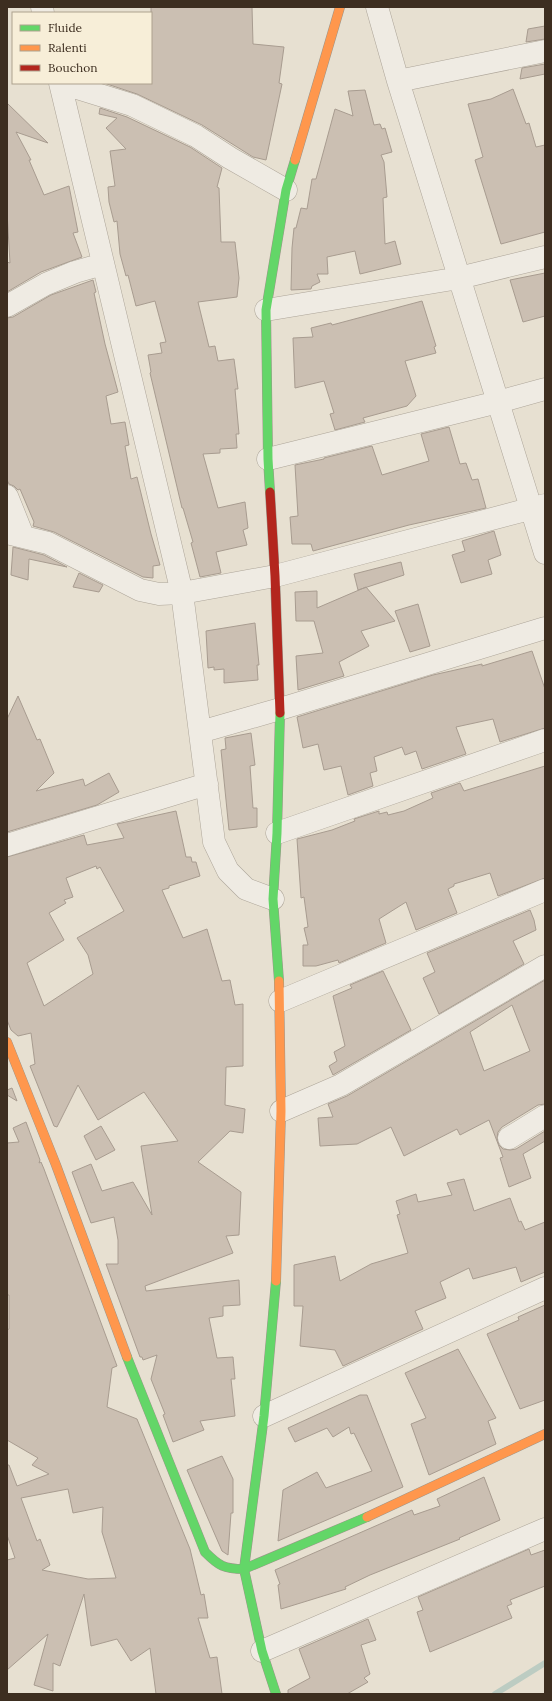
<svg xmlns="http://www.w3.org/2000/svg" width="552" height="1701" viewBox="0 0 552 1701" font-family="Lora,serif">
<rect width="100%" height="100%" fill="#e7e0d1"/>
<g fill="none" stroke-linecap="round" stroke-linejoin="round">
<path stroke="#bcccc2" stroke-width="6" d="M495,1694L545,1663"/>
</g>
<path fill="#cbbfb2" stroke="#a89c90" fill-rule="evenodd" d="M151,7H252L253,44L284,47L279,83L282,84L266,160L253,157L202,125L137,94L104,83H151Z
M545,26V39L526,42L528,29Z
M545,64V74L520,79L522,68Z
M513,89L526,124L529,123L536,147L545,145V232L501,244L475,160L483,157L468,104L491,99Z
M365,90L374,125L380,124L382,129L385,128L392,152L381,155L384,162L387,197L383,198L385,244L395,241L401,264L360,274L355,251L327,257L328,274H317L320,282L312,286L311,289L291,290L292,248L294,228H296L301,208L307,209L312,179H316L335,109L353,116L348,91Z
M7,103L48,143L16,132L31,160H29L44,195L69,186L78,232L73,233L82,257L41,272L7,292V262L10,263L7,212Z
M100,108L127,117L190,147L222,168L217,187L219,188L221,242H235L239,278L237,297L198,302L209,347L215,346L218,361L234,359L238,389H235L239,434H236L237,448L220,449V453L203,454L218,508L245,502L248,528L243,530L247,545L216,552L221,573L200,577L191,543L193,542L183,508H182L150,373L151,372L148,355L162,353L160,343L166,342L155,301L136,306L128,275L126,276L120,254L117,221L114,222L109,202L108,187L115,186L110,151L126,149L106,128L117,118L99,114Z
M545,273V316L523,322L510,280Z
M93,280L96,292L94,293L105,344L118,392L106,396L111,424L125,422L129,445L125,446L131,479L137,477L151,534L160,565L153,566V578L143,577L54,532L33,526L34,522L20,489L18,490L14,486L9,484L7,480V318L13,317L51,295Z
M422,301L436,346L434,347L436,353L405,361L416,396L407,406L363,418L365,422L335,430L330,414L334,413L324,381L295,388L293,338L313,337L311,328L331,323L332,325Z
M449,427L460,464L466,463L472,480L478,479L486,508L409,525L313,551L311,544H292L290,517L298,516L295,465L324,459V458L372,446L382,475L429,461L421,434Z
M494,531L501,555L488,560L492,574L461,583L452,555L465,551L462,541Z
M13,547L44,555L67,567L29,559L28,580L11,575Z
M401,562L404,575L358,590L354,574Z
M79,573L103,585L99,592L73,587Z
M366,587L395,621L361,631L369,646L339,662L344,676L298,690L296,656L323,653L314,621H296L295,592L317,591V608Z
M418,604L430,646L410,652L395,611Z
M255,623L259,665H257L258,680L224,683V669L214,670V667L208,668L206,631Z
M532,651L545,689V728L500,742L493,719L456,727L466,754L422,769L416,751L405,755L402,747L374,757L377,771L370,773L373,786L348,795L341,766L324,770L318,744L303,748L297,717L433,675L482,664V666Z
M18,696L37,740L40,739L54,773L36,791L83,779L85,786L109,773L119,792L97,805L7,832V719Z
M251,733L255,765L250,766L253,808H257V827L229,830L221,750L226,749L225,738Z
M545,766V878L498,896L490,873L454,884V886L448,889L457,913L416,930L406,902L379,919L386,943L339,963L338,960L316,966H303V945H308L304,928L308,927L304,897L301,898L297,839L332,830L355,821L354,819L379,811V814L387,812L388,815L404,811L433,798L431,793L460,783L464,791Z
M176,811L186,857H191L192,862H196L200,876L169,886V888L162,890L183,938L207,929L222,981L230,980L235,1005L243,1004V1066L226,1067L225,1105L245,1109L243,1133L230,1131L198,1162L241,1192L239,1235L226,1236L233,1253L145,1286L146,1291L239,1280L240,1305L223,1306V1316L209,1318L217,1358L233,1357L235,1379H231L235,1416L200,1421L204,1430L173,1442L163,1415L165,1414L151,1379L157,1355L143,1360L142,1357H140L106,1264H118V1240L114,1217L91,1223L72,1172L91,1164L102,1191L133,1182L152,1215L141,1146L178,1141L144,1092L98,1120L78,1085L57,1127L54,1126L30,1066L35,1064L31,1033L18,1036L11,1030L7,1020V857L84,835L87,845L124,838L117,824ZM96,866L97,869L100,867L124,911L77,938L88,955L93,974L44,1006L27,963L64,940L49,913L66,903L64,900L73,897L66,878Z
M530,910L534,920L536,930L513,941L524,964L439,1014L423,978L435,972L427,953Z
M383,971L411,1030L333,1075L329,1066L337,1061L334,1052L345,1046L333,996L352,988L350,985Z
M545,980V1104L538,1105L502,1127L498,1132L497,1138L499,1145L503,1149L510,1150L516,1149L545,1131V1141L523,1154L531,1178L509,1187L500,1158L503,1157L489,1120L460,1135L457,1129L404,1156L391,1127L357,1144L320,1146L318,1118L333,1117L328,1104L347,1096ZM512,1005L530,1051L484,1071L470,1032Z
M12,1088L17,1101L7,1095V1090Z
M26,1122L40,1160L39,1163L41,1162L44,1169L117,1366L112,1368L107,1407L137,1419L190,1549L201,1595L204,1594L208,1618H198L210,1658L217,1657L222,1694H156L150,1648L131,1661L117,1639L91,1646L84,1594L60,1666L53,1663V1691L34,1685L48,1634L7,1670V1560L15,1558L7,1535V1465H9L17,1486L49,1474L32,1465L38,1458L7,1440V1330L9,1329V1295H7V1143L19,1142L13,1128ZM68,1489L73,1513L103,1507L102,1532L116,1578L88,1579L42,1570L50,1565L40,1539L37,1541L21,1498Z
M101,1126L115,1150L96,1160L84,1136Z
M464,1179L474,1211L510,1198L519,1222L521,1221L525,1230L545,1222V1272L521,1282L516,1267L473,1279L469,1268L440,1282L446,1298L415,1311L423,1329L343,1366L335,1350L300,1346L303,1306H294V1265L335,1256L340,1281L371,1264L408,1253L397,1215L400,1214L396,1201L416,1194L418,1202L452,1195L447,1183Z
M545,1305V1400L520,1409L487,1334L519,1320L518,1317Z
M458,1349L496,1418L488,1421L496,1444L429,1475L411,1424L426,1418L405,1373Z
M360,1395H367L403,1487L278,1541L283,1490L317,1472L326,1488L372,1471L354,1433L351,1434L349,1427L333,1437L327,1428L295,1442L288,1428Z
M222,1456L233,1479V1513H231L228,1555L222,1551L187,1470Z
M484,1477L500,1520L459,1538L460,1539L370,1575L345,1587L346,1589L281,1609L278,1585L280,1584L275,1570L412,1510L414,1515L440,1506L437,1499Z
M529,1549L531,1555L545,1550V1586L510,1600L512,1604L507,1606L512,1618L430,1652L417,1612L423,1610L418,1597Z
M368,1619L376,1640L361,1645L370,1674L364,1678L368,1682L347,1694H288V1690L310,1678L299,1649Z"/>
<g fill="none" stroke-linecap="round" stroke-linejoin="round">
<defs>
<path id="street" d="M42,7L43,13
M377,7L398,81L545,553
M398,81L545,51
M60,83L182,593L214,842L228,871L246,889L273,899
M61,83L132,105L196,136L230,158L286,190
M7,306L46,284L75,272L103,264
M266,310L459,278L545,257
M268,459L498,402L545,389
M7,496L23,536
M7,533L48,543L140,590L159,594L182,593L275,576L545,505
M200,732L280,709L545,628
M277,833L545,740
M7,845L207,784
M280,1001L545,890
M281,1111L341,1085L545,966
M509,1138L545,1116
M264,1416L545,1288
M262,1651L545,1529"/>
<path id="fast" d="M270,492L268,459L266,310L286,190L295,160
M279,981L273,899L277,833L280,713
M276,1281L264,1416L244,1569L262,1651L276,1694
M127,1357L205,1552C219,1566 224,1569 244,1569L367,1517"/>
<path id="slow" d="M295,160L340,7
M7,1042L56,1165L127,1357
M276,1281L281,1111L279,981
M367,1517L545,1434"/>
<path id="jam" d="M270,492L275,576L280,713"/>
</defs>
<use href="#street" stroke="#ada599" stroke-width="23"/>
<use href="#fast" stroke="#9c958a" stroke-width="10"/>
<use href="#slow" stroke="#9c958a" stroke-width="10"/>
<use href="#jam" stroke="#9c958a" stroke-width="10"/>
<use href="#street" stroke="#efebe3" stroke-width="22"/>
<use href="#fast" stroke="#63d668" stroke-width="9"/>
<use href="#slow" stroke="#ff974d" stroke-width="9"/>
<use href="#jam" stroke="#b3261e" stroke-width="9"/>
</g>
<rect width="552" height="1701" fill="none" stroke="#3d2e20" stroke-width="16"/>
<rect x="12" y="12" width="140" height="72" fill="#f7eed8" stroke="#ada18e"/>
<rect x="20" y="25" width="20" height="6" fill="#63d668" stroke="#ada18e"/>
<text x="48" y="32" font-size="12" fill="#3d2e20">Fluide</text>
<rect x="20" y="45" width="20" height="6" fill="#ff974d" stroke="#ada18e"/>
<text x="48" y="52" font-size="12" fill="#3d2e20">Ralenti</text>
<rect x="20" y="65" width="20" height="6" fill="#b3261e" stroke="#ada18e"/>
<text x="48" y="72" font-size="12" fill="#3d2e20">Bouchon</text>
</svg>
